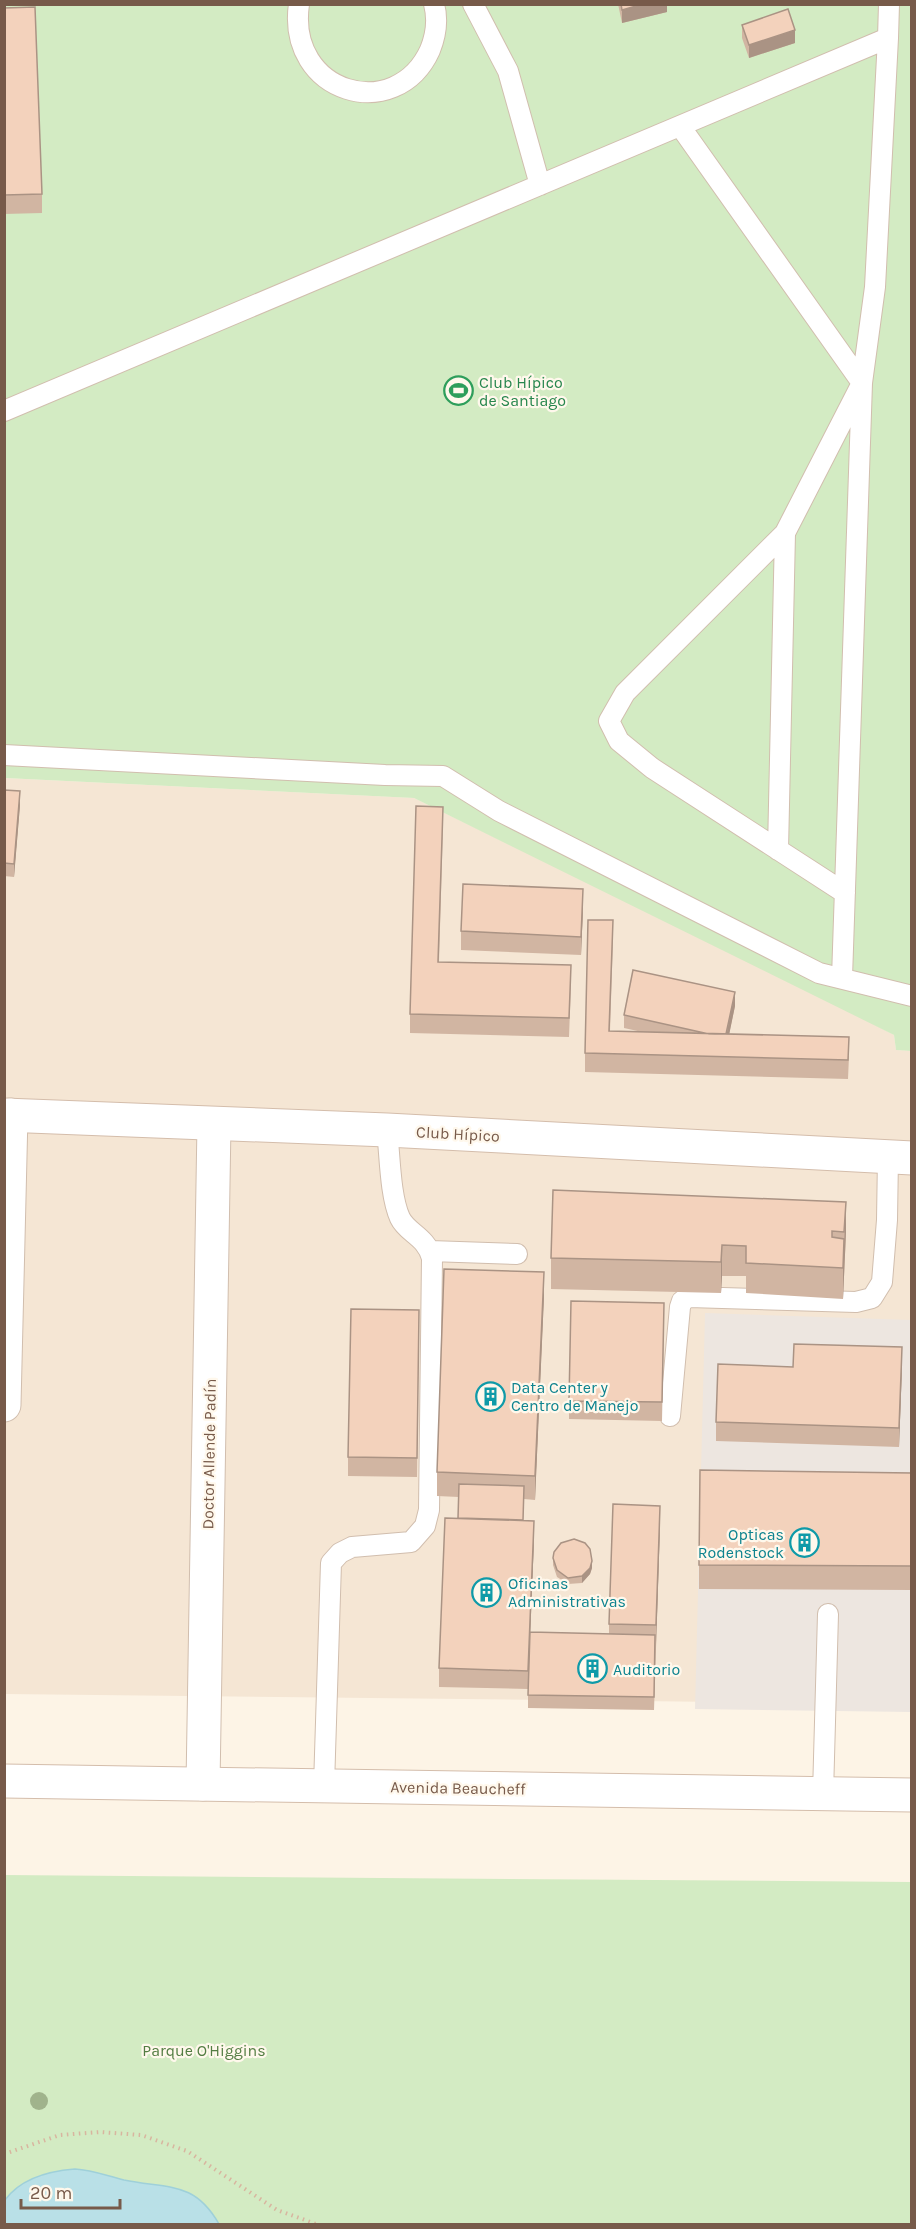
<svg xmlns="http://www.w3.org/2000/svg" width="916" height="2229" viewBox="0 0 916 2229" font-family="Karla,sans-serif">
<rect width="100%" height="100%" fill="#fdf4e6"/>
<path fill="#f5e6d4" d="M4,778L414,798L805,988L894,1035L896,1050L911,1051V1704L5,1694Z"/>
<path fill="#ede6e0" d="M705,1313L911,1320V1712L695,1709Z"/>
<path fill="#d3ebc3" d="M4,5H911V1051L896,1050L894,1035L414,798L5,778Z
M4,1875L911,1882V2224H5Z"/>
<path fill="#b9e0e7" stroke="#9fd0d9" stroke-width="1.5" d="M75,2169C93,2170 107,2176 124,2180C167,2189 194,2180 219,2224H5V2200C21,2178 49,2171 75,2169Z"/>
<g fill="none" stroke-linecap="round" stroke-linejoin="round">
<defs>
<path id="service" d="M299,4C286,94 396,125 430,50C436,35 438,19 434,4
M473,4L508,71L540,185
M680,126L862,383L785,533L625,693L609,721L619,741L652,768L845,893
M4,411L888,38L889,4
M4,755L385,775L443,776L499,811L819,973L912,996
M778,850L785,533
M842,978L862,383L875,287L888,38
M430,1251L517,1254
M670,1416L680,1307L682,1301L689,1297L856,1302L872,1298L882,1282L887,1220L888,1157
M324,1786L331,1563L340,1553L352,1547L411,1542L425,1526L429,1510L432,1258C426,1236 407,1233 400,1218C390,1196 390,1156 387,1130
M823,1794L828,1614"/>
<path id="minor" d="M4,1405L11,1115
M203,1784L214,1124"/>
<path id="secondary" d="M4,1115L387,1130L912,1158
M4,1781L912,1795"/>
</defs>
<use href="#service" stroke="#d1beae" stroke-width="22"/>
<use href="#minor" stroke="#d1beae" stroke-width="35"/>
<use href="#secondary" stroke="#d4bdab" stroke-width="35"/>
<path stroke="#d8b59f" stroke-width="4" stroke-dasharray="1.5 4.5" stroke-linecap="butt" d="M4,2154L60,2135L100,2132L141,2135L187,2151L277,2210L316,2224"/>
<use href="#service" stroke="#fff" stroke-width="20"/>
<use href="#minor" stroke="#fff" stroke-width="33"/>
<use href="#secondary" stroke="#fff" stroke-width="33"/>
</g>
<circle fill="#a0b38c" cx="39" cy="2101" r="9"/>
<path fill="#d1b5a2" d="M618,4H667V12L622,23Z
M4,8L42,194V213L4,214Z
M742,25L795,43L749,58L742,38Z
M4,790L20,805L14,877L4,876Z
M443,825L439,962L571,984L569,1037L410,1033V1014Z
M583,908L581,955L461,950V931Z
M613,939L610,1031L642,1032L624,1028V1015L735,1006L729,1034L849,1056L848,1079L585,1072V1053Z
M846,1202V1232L843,1299L746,1293V1276H722L721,1293L551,1289V1258Z
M544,1296L535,1500L524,1499L523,1520L534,1540L530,1632L609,1634V1624L660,1525L654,1710L528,1708V1689L439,1687V1668L458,1518L459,1497L437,1496V1472Z
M419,1310L417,1477L348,1476V1457Z
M664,1321L662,1421L569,1419V1401Z
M902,1366L899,1447L716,1441V1422L793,1367Z
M912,1473V1590L699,1589V1565Z
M553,1558L592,1568L590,1574L582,1583L568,1584L557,1577L553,1565Z"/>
<path fill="#aa9384" d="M643,4H667V12L622,23V10Z
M795,30V43L749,58V45Z
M20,791V805L14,877V864Z
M583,889V908L581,955V937Z
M735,992V1006L726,1050V1037Z
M846,1202V1232L843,1299V1268Z
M722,1245V1276L721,1293V1262Z
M544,1272V1296L535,1500V1476Z
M902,1347V1366L899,1447V1428Z
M660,1506V1525L656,1644V1625Z
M534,1521V1540L528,1689V1671Z
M592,1561V1568L590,1574L582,1583V1576Z"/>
<path fill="#f3d2bc" stroke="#aa9384" stroke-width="1.5" d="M621,4H643L622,10Z
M35,7L42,194L4,195V8Z
M788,9L795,30L749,45L742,25Z
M4,790L20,791L14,864L4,863Z
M416,806L443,807L438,962L571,965L569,1018L410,1014Z
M463,884L583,889L581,937L461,931Z
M588,920H613L609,1031L849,1037L848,1060L585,1053Z
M633,970L735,992L726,1034H709L624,1015Z
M553,1190L846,1202L844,1232L832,1231V1237L844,1239L843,1268L746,1263V1246L722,1245L721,1262L551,1258Z
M444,1269L544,1272L535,1476L437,1472Z
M571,1301L664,1303L662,1402L569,1401Z
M351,1309L419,1310L417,1458L348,1457Z
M794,1344L902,1347L899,1428L716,1422L718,1364L793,1367Z
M700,1470L912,1473V1566L699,1565Z
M459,1484L524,1486L523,1520L458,1518Z
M613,1504L660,1506L656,1625L609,1624Z
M445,1518L534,1521L528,1671L439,1668Z
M574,1539L585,1543L590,1549L592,1561L590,1568L582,1576L568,1578L557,1570L553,1558L554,1552L561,1543Z
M530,1632L655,1635L654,1697L528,1695Z"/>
<defs>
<symbol id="stadium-ring" viewBox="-11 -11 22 22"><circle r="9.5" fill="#fff8ec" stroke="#2e9e5b" stroke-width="1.5"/><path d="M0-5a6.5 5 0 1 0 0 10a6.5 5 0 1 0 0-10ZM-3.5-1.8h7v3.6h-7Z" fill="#2e9e5b"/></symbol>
<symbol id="building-ring" viewBox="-11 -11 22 22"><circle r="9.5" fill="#fff8ec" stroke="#0f9aa8" stroke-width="1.5"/><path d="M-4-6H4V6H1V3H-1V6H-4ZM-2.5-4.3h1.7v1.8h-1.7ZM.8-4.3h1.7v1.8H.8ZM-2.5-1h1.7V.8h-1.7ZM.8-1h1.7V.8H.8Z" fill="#0f9aa8"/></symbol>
</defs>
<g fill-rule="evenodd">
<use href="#stadium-ring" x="442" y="374" width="33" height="33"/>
<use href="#building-ring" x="474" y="1380" width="33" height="33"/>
<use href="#building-ring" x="788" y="1526" width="33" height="33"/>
<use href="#building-ring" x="470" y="1576" width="33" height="33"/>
<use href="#building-ring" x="576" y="1652" width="33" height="33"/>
</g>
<g text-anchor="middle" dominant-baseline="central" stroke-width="4.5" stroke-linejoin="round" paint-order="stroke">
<g font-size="16" fill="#27864d" stroke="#fff8ec" text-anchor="start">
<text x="479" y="382">Club Hípico<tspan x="479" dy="18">de Santiago</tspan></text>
</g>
<g font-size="16" fill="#775a4a" stroke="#fff8ec">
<text transform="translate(458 1134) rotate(3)">Club Hípico</text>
<text transform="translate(209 1454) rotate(-89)">Doctor Allende Padín</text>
<text transform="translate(458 1788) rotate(1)">Avenida Beaucheff</text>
</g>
<g font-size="16" fill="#0d838f" stroke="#fff8ec" text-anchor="start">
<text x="511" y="1387">Data Center y<tspan x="511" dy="18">Centro de Manejo</tspan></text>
<text x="784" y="1534" text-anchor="end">Opticas<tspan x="784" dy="18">Rodenstock</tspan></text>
<text x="508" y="1583">Oficinas<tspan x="508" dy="18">Administrativas</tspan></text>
<text x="613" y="1669">Auditorio</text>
</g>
<g font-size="16" fill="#537d42" stroke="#fff8ec">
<text x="204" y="2050">Parque O'Higgins</text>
</g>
</g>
<rect width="916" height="2229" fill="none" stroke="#775a4a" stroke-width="12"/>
<path d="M21 2199v9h99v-9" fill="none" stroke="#775a4a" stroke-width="3"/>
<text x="30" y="2199" font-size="18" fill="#775a4a" stroke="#fff8ec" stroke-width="4.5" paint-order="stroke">20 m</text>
</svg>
